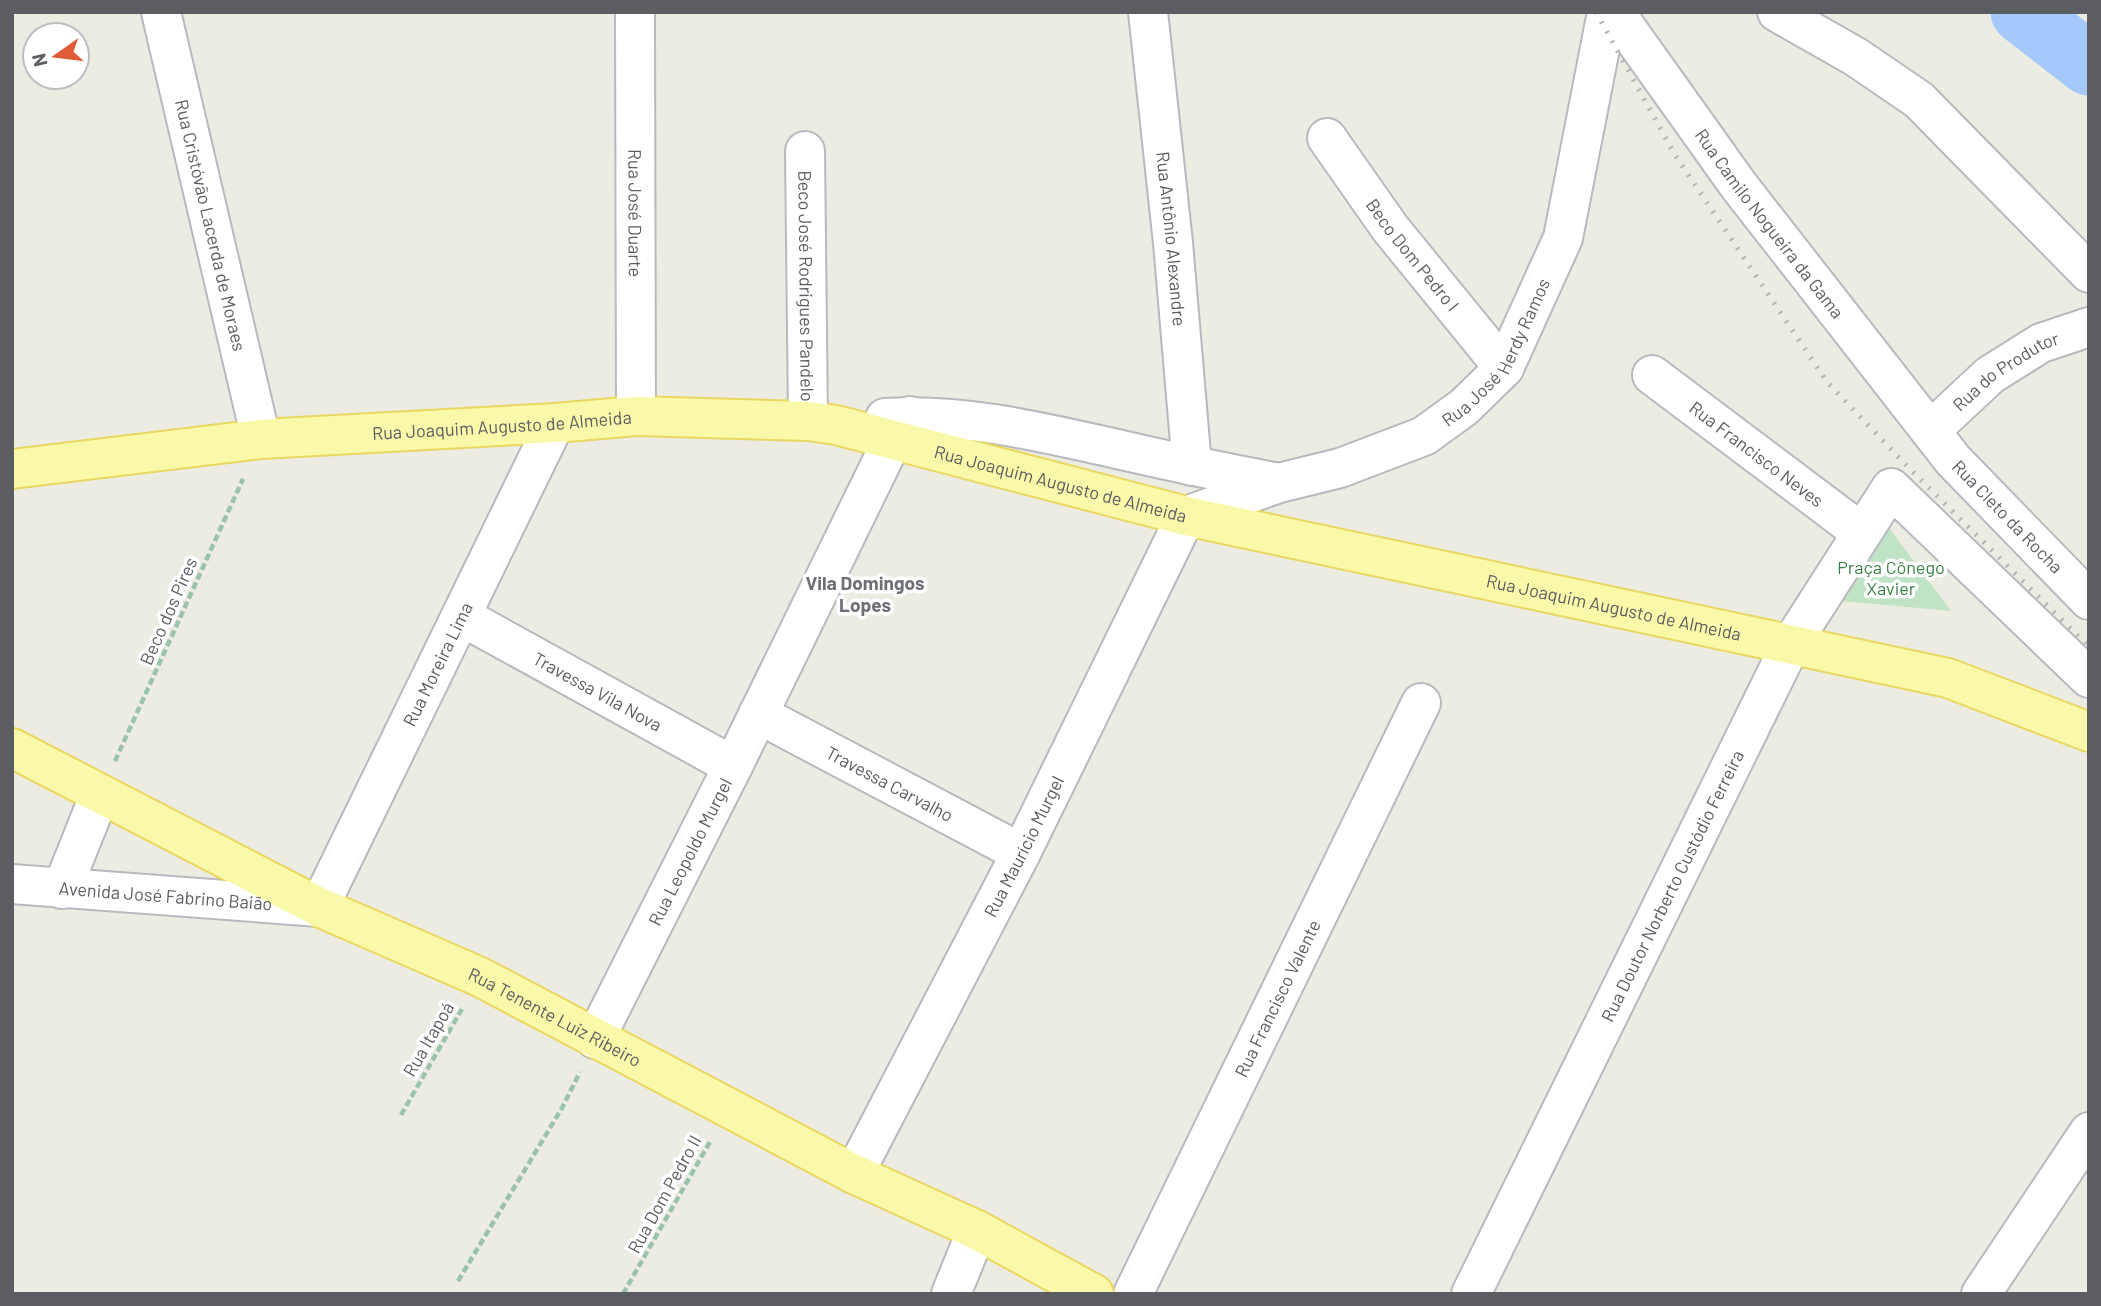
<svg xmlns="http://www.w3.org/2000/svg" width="2101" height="1306" viewBox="0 0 2101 1306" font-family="Barlow,sans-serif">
<rect width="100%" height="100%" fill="#edece3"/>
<path fill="#c0e3c5" d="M1889,528L1951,611L1842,601Z"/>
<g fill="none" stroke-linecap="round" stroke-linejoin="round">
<path stroke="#a5c9fa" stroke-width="63" d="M2022,12L2089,64"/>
<defs>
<g id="minor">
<path id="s1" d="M161,12L261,439"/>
<path id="s2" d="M635,12L636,416"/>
<path id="s3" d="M1148,12L1173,243L1192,466"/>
<path id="s4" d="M1615,12L1739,186L1953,460L2089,600"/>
<path d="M1777,12L1856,57L1919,100L2089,273"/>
<path id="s5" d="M1327,138L1390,228L1504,368"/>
<path id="s6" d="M805,151L808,421"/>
<path id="s7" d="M1652,375L1862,533"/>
<path d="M885,418C964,413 1041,432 1117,449C1169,461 1221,472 1274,482"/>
<path id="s8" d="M1931,430L1990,375L2041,343L2089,327"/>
<path id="s9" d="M461,616L733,766"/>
<path id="s10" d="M758,714L1021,853"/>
<path id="s11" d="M12,884L319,907L555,423"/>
<path d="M62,889L100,794"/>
<path id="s12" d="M595,1039L733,766L892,441L910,416"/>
<path id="s13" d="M854,1174L1021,853L1186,516L1279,483L1340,468L1424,436L1464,407L1504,368L1563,238L1607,12"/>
<path d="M951,1294L977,1230"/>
<path id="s14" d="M1133,1294L1421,703"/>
<path id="s15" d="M1471,1294L1791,644L1891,488L2089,678"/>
<path d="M1981,1294L2089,1132"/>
</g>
<g id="major">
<path id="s16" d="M12,469L261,439L555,423L636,416L808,421L836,425L1186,516L1948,678L2089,732"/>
<path id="s17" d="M12,748L319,907L480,977L854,1174L977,1230L1094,1294"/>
</g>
</defs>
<use href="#minor" stroke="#b8b9be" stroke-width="42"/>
<use href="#major" stroke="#e9d75f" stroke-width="42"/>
<path stroke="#9ac3ac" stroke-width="4.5" stroke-dasharray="7 3.5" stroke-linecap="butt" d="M115,761L243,479
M401,1115L462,1009
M458,1281L562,1108L580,1072
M623,1294L711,1140"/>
<use href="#minor" stroke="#fff" stroke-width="38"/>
<use href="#major" stroke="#faf9aa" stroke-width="38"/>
<path stroke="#b3b4b4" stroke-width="5" stroke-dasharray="2 9" stroke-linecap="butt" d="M1596,12L1675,155L1827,382L1905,464L2089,647"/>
</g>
<g text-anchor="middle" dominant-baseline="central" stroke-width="7" stroke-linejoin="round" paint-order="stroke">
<g font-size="18" fill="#5b5d63" stroke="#fff">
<text stroke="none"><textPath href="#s2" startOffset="201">Rua José Duarte</textPath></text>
<text stroke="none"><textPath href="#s4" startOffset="262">Rua Camilo Nogueira da Gama</textPath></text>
<text stroke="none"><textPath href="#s1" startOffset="219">Rua Cristóvão Lacerda de Moraes</textPath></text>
<text stroke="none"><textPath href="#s3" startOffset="228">Rua Antônio Alexandre</textPath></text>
<text stroke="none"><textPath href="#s5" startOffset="145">Beco Dom Pedro I</textPath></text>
<text stroke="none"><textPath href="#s6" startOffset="135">Beco José Rodrigues Pandelo</textPath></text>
<text stroke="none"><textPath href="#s13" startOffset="1102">Rua José Herdy Ramos</textPath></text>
<text stroke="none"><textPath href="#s8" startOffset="96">Rua do Produtor</textPath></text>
<text stroke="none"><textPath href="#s16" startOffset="492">Rua Joaquim Augusto de Almeida</textPath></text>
<text stroke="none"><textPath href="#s7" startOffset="131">Rua Francisco Neves</textPath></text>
<text stroke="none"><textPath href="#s16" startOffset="1059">Rua Joaquim Augusto de Almeida</textPath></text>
<text stroke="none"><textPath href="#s4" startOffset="640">Rua Cleto da Rocha</textPath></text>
<text stroke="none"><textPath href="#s16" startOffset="1626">Rua Joaquim Augusto de Almeida</textPath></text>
<text transform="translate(168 611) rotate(-66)">Beco dos Pires</text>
<text stroke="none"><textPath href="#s11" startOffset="578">Rua Moreira Lima</textPath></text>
<text stroke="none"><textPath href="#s9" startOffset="156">Travessa Vila Nova</textPath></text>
<text stroke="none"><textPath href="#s10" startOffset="149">Travessa Carvalho</textPath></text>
<text stroke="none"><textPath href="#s13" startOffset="369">Rua Maurício Murgel</textPath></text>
<text stroke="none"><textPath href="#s12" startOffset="210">Rua Leopoldo Murgel</textPath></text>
<text stroke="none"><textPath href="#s15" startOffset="455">Rua Doutor Norberto Custódio Ferreira</textPath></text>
<text stroke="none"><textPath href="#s11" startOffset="154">Avenida José Fabrino Baião</textPath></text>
<text stroke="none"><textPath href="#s14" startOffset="329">Rua Francisco Valente</textPath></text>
<text stroke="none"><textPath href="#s17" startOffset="606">Rua Tenente Luiz Ribeiro</textPath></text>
<text transform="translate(428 1039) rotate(-60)">Rua Itapoá</text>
<text transform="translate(664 1194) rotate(-61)">Rua Dom Pedro II</text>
</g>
<g font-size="18" fill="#3a8348" stroke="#fff">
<text x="1891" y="567">Praça Cônego<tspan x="1891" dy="21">Xavier</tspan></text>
</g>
<g font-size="19" font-weight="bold" fill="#6c6f75" stroke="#fff">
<text x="865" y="582">Vila Domingos<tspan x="865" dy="22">Lopes</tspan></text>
</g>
</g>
<rect width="2101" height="1306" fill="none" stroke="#5b5d63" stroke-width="28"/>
<g transform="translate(56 56) rotate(256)"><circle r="33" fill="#ffffff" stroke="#bdbec1" stroke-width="2"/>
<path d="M0-5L12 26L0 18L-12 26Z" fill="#df5c36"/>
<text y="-10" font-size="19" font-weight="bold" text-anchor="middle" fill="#5b5d63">N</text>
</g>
</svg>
